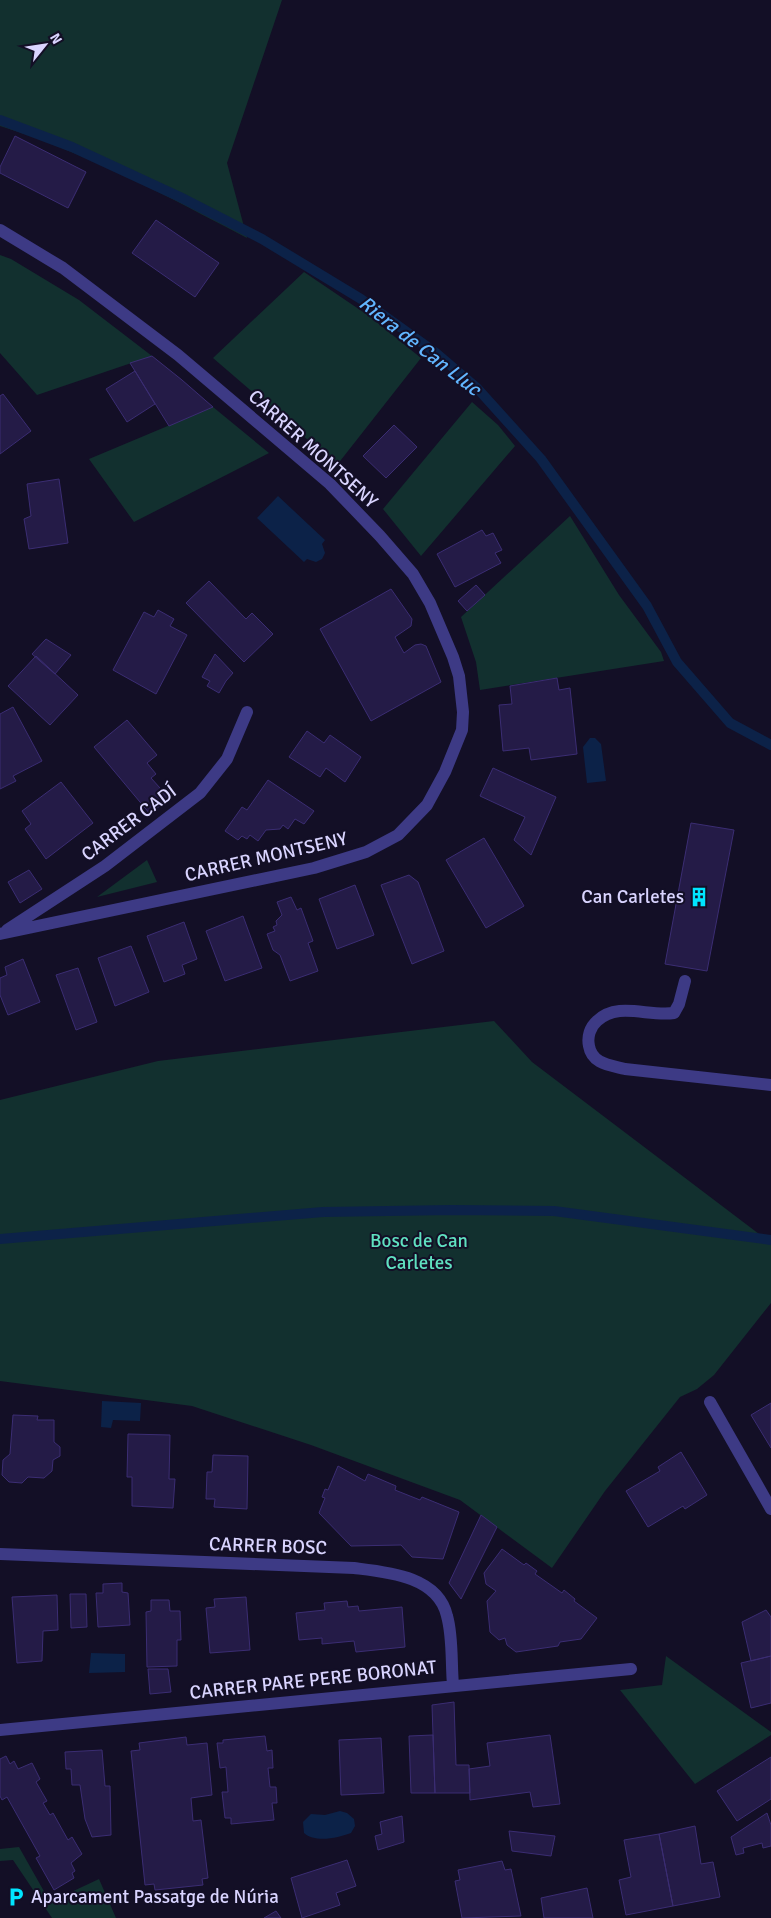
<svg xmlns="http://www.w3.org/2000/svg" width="771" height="1918" viewBox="0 0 771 1918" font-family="Signika,sans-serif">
<rect width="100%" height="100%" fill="#130f26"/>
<path fill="#12302f" d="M0,0H282L227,163L247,238C167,196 87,153 0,126Z
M0,255L11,259L79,300L152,356L37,395L0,353Z
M304,272L369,316L421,358L337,465L213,358Z
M472,402L498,425L515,446L421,556L383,509Z
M213,407L269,453L134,522L89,459Z
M570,516L619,595L661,652L664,661L480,690L476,662L461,617Z
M147,860L157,882L97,897Z
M494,1021L532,1062L771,1243V1303L714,1375L697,1389L680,1397L605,1491L552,1568L460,1500L311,1445L192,1406L0,1381V1100L158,1061Z
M666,1656L771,1732V1735L695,1784L620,1690L662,1685Z
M19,1847L50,1902L99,1879L116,1918H52L13,1860L0,1861V1849Z"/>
<path fill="#0c2248" d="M278,496L325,540L322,544L325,553L322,559L316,562L307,559L304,562L257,518Z
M590,738H595L601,744L606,781L587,783L583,747Z
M102,1401L141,1403L140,1421L113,1420L111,1428L101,1427Z
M91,1653L125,1654V1672L89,1673Z
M340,1811L347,1813L354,1819L355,1826L351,1833C338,1838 315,1843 304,1833L303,1822L311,1814L325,1815Z"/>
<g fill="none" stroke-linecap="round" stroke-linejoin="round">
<path stroke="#0c2248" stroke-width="10" d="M0,120L72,147L180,197L262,239L361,299L436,353L477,388L541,459L647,606L677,662L730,723L771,745
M0,1239L323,1212L452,1210L554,1211L771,1240"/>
</g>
<path fill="#241b47" stroke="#3b2d73" d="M15,136L86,172L68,208L0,173V167Z
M156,220L219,263L195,297L132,253Z
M152,356L182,380L213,407L169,426L130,363Z
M135,371L155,404L127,422L106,389Z
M3,394L31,431L0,454V396Z
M394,425L417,447L386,478L363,456Z
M59,479L68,543L29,549L24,519L31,516L27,484Z
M482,530L486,536L493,533L502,550L495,553L501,563L455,587L437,554Z
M209,581L246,619L252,613L273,634L244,662L186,603Z
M476,585L485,595L467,611L458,601Z
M391,589L412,619L411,626L395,637L404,653L415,645L421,644L426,646L441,682L371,721L320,629Z
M158,610L174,619L170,626L187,635L156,694L113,670L144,612L154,617Z
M46,639L71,655L55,674L32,654Z
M215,654L233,673L226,681L219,693L207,686L210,681L202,677Z
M36,656L78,695L50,725L8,686Z
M557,678L559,690L570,688L577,754L531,760L529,748L503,751L499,705L512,704L510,686Z
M13,707L42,761L13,776L16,781L0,789V714Z
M127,720L157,755L147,763L156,774L151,778L169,798L150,814L94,747Z
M307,731L324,743L330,735L361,757L345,782L326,768L320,777L289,757Z
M493,768L556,797L531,855L514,840L525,817L480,796Z
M268,780L314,811L304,824L295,819L288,829L283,825L280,829L266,830L258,841L250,835L247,839L242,836L238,840L225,831L242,807L247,810Z
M61,782L93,823L46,859L25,829L31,824L22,811Z
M691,823L734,830L707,971L665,964Z
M484,838L524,906L486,928L446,860Z
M29,870L42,889L20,903L8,882Z
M409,875L418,882L444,951L412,964L381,885Z
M355,885L374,935L337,949L319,899Z
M291,897L297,910L301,908L313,941L308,943L318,971L290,981L280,955L273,950L267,934L275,931L273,927L277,925L276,921L282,915L277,902Z
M243,916L262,968L225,981L206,931Z
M184,922L197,959L182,965L185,974L164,982L147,936Z
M131,946L149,992L115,1006L98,958Z
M23,959L40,1002L8,1015L0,995V978L7,975L5,967Z
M78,968L97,1022L76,1030L56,975Z
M771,1403V1448L751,1415Z
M13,1415L38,1416L37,1420H54V1442L60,1447V1456L53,1460L52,1471L44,1478L28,1477L22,1483L9,1482L2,1475L3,1460L10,1454Z
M128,1434L170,1435L169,1479H175L173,1508L132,1506V1477H127Z
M681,1452L707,1495L685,1509L683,1506L648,1527L626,1491L660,1471L658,1467Z
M213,1455L248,1456L247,1509L214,1507L215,1499H206L207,1472H212Z
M338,1466L365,1481L368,1474L396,1486L395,1490L420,1500L422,1497L459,1512L443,1559L412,1557L401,1545L351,1546L319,1513L325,1498L322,1497L325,1489L328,1490Z
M481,1515L497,1527L461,1599L449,1583Z
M502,1549L524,1565L526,1563L537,1571L535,1574L562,1593L564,1590L575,1599L574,1601L597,1618L581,1639L560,1642L558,1646L516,1652L507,1645L505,1638L499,1640L490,1632L487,1601L496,1591L486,1584L484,1573Z
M122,1583V1592L128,1593L130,1625L98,1627L96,1593H103V1584Z
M70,1594H86L87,1627L71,1628Z
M57,1595L58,1630L43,1631L42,1661L17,1663L12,1597Z
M246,1597L250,1650L210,1653L206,1608L215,1607L214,1599Z
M151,1600H169L170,1611H180L181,1640H177V1666L147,1667L146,1612L151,1611Z
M347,1601L348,1607L358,1606L359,1611L402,1607L405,1647L356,1652L354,1641L322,1644V1638L299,1640L296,1613L325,1610L324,1603Z
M766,1610L771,1617V1656L751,1661L742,1622Z
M771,1656V1703L751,1708L741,1663Z
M148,1669H168L171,1692L150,1694Z
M454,1702L456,1765H469L470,1793H435L432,1705Z
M433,1735L435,1793H411L409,1736Z
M550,1735L560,1804L533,1807L530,1792L470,1800L469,1769L490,1766L487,1743Z
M265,1736L267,1751L272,1750L273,1768H268L270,1787H276L277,1803H272L274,1820L231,1824V1818H225L222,1792H228L226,1767L220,1768L217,1743H223V1740Z
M186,1737L187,1745L207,1743L212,1795L191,1798L193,1821L201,1820L208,1878L202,1879L203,1885L155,1890L154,1884L145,1885L131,1751L140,1750L139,1743Z
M381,1738L384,1793L341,1795L339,1740Z
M102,1750L105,1786H110L111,1835L92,1837L85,1819L80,1785H72L71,1769H66L65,1752Z
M6,1756L10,1764L14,1761L18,1769L32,1763L40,1779L36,1782L47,1801L43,1803L50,1815L53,1813L68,1840L72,1837L82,1854L71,1863L75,1871L72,1873L74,1878L54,1890L36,1858L40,1856L7,1797L2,1800L0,1796V1759Z
M771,1757V1799L737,1821L717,1791Z
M767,1813L771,1825V1846L763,1848L762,1843L743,1848L744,1853L736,1855L731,1837Z
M402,1816L404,1842L378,1850L375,1836L382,1834L380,1822Z
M695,1826L701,1864L713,1862L720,1897L673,1906L659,1834Z
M509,1831L555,1836L551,1856L512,1851Z
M659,1834L673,1906L626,1915L619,1880L631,1877L624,1840Z
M347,1860L356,1886L336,1893L340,1905L302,1918L291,1878Z
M502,1861L505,1870L511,1869L521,1916L462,1918L455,1881L460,1880L458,1870Z
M587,1888L593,1918H544L541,1898Z
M276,1911L281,1918H264Z"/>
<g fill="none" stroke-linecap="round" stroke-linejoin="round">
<path stroke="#3d3a85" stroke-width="12" d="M0,230L63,268L178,355L330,484L380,536L413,574L430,603L453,657L459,676L463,712L462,730L445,772L427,805L398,835L366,852L314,868L0,934
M7,930L105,866L200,793L227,759L247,712
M685,981L679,1004L674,1013C648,1017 618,1001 597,1021C590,1027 587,1037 589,1046C592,1064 610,1065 625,1069L771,1085
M710,1402L771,1509
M0,1554L354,1568C387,1572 438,1576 447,1616C453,1637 451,1663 453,1685
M0,1730L631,1669"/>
</g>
<defs>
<symbol id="building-bare" viewBox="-9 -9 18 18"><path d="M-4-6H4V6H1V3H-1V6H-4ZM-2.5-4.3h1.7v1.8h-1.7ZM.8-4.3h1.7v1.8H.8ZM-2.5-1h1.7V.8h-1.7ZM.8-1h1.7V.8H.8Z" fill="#00e5ff" stroke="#130f26" stroke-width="2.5" paint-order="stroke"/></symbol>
<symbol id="parking-bare" viewBox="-9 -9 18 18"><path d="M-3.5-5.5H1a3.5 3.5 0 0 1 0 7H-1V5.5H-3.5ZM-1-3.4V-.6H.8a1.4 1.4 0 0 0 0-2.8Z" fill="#00e5ff" stroke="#130f26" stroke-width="2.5" paint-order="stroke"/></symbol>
</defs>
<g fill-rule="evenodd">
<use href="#building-bare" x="685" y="883" width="28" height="28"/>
<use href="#parking-bare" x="2" y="1883" width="28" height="28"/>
</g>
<g text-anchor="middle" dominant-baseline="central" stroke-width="4" stroke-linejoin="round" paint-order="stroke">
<g font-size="19" fill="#d9d4ff" stroke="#130f26">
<text transform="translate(313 449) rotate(42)">CARRER MONTSENY</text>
<text transform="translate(129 823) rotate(-37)">CARRER CADÍ</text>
<text transform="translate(266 857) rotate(-13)">CARRER MONTSENY</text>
<text transform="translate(268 1546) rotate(2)">CARRER BOSC</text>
<text transform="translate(313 1680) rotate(-6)">CARRER PARE PERE BORONAT</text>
</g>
<g font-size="19" fill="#d9d4ff" stroke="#130f26" text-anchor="end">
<text x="684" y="897">Can Carletes</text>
<text x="31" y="1897" text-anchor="start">Aparcament Passatge de Núria</text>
</g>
<g font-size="19" fill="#5fe0c0" stroke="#130f26">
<text x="419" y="1241">Bosc de Can<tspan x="419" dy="22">Carletes</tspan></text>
</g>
<g font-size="20" font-style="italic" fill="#62b6ff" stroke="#130f26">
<text transform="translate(420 346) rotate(38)">Riera de Can Lluc</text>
</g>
</g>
<g transform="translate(45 45) rotate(60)" stroke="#130f26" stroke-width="4" paint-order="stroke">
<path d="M0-4L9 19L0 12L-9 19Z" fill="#d9d4ff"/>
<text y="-8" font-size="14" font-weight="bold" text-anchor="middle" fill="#d9d4ff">N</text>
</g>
</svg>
